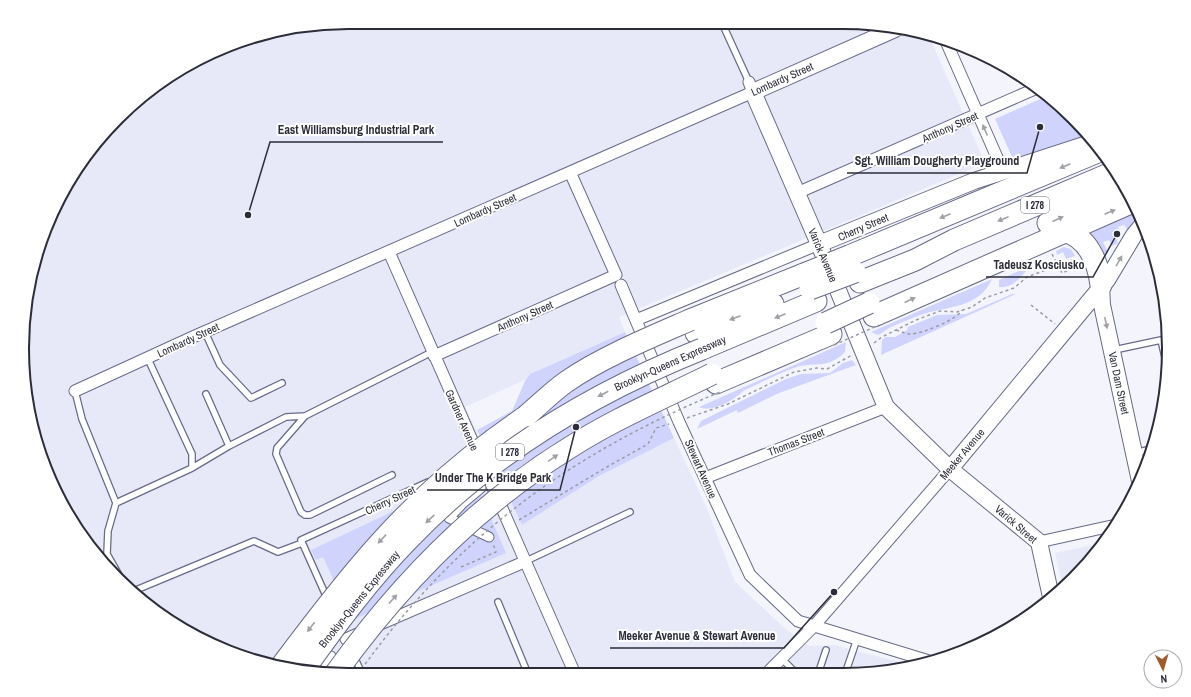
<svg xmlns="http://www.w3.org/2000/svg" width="1191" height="697" viewBox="0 0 1191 697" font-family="'Archivo Narrow',sans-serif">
<rect width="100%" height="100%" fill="#f4f5fc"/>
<path fill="#e7e9f9" d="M349,22L864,23L929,36L985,163L619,317L625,332L538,370L527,379L465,407L522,525L599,476L674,438L706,506L735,582L787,630L809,646L834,645L911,665L864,674H347L317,622L278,665L243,658L167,620L90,547L43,460L33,394L23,370L33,264L77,167L150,89L244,39Z
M1103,543L1073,580L1063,588L1055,553Z"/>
<path fill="#d0d4fd" d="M1047,96L1073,117L1088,135L1019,158L1012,157L995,119Z
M1135,207L1142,220L1131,235L1124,225L1118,227L1121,233L1115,236L1118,243L1112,246L1109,240L1103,242L1108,252L1099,256L1086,229Z
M1064,247L1071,249L1075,256L1066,259L1063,252L1057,255L1056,251Z
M1023,269L1026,271C1018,280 1012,288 999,287V280Z
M992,279C979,309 946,306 920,315C910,319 900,323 891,327C887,329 883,333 878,335L871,332Z
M1012,294H1016L881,355L882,340L886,337H895L907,330L908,327L937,315L966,314Z
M625,332L674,438L599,476L522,525L477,430L512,411L525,381L530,374Z
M846,342L845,352C828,370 813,361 794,368C776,375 760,383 743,391C734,400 713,413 699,407Z
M852,360L856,365L779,393L738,413L737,410L697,429L701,421L786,379L801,374L830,373L843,363Z
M472,474L506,553L352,620L323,557L316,560L311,550Z"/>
<path fill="#9ea2de" d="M23,372L33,394L43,460L39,454Z"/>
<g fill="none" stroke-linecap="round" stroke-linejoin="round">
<defs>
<path id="service" d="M722,23L749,82
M205,332L220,365L251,398L282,383
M1114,350L1161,340L1167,366
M75,391L82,419L116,503L192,468V454L148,359
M206,394L229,446
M1135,453L1151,449
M192,468L229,446L286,417L305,416
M392,475L310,515H305L301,512L276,454L277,448L305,416L432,352
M116,503L108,531L107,554L119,575
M524,562L630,512
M136,590L254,541L278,552L302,543
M327,598L301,540L428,482
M498,602L528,674
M354,656L362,674
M782,659L793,670L806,674
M818,674L826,650
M845,674L857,639"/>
<path id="pedestrian" d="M481,488L463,503L449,518L489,537
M317,672L331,656L336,672"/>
<path id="minor" d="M945,39L1003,171
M797,193L1037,88
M389,252L575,674
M621,285L679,422L750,575L798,621L929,661
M636,320L819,244
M434,356L616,275L570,172
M75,391L195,336L753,92L749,82
M705,478L886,407
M1039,542L1116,525
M378,625L524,562
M346,639L362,632
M766,674L814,626L950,469"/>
<path id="secondary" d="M895,29L753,92L819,244L886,407L950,469L1039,542L1051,597
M819,244L974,181L1093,142
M1101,285L1102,305L1140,481
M950,469L1107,280L1134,235L1144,223"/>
<path id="motorway" d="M1048,223L1125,188
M1064,231C1088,237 1098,262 1101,285
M849,256L1100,151
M860,282L915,260L954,240L1116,171
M874,316L1133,202
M690,320L804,274
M696,333L773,304
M702,349L816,301
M716,383L831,334
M494,439L526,416"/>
</defs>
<use href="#service" stroke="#686b87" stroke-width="8"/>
<use href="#pedestrian" stroke="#686b87" stroke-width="11"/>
<use href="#minor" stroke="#686b87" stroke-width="13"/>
<use href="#secondary" stroke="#686b87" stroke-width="18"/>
<use href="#motorway" stroke="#686b87" stroke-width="23"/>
<path stroke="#9a9ba4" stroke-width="1.5" stroke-dasharray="3 3" stroke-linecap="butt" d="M1052,254L1062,273L1081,265
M1031,305L1055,324
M896,330C902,332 906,334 911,334C922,334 958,319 962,310
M874,343L882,337L916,320L940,311L957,312L972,307L985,298L1014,288L1027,277L1073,260L1078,261
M687,418L728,404L794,372L817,368L827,369L852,355
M519,520L605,468L648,444L656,428L669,424
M461,567L496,552L493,544"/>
<use href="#service" stroke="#fff" stroke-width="5.5"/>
<use href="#pedestrian" stroke="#fff" stroke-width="9"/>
<use href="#minor" stroke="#fff" stroke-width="11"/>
<use href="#secondary" stroke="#fff" stroke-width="16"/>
<use href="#motorway" stroke="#fff" stroke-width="21"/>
<defs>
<path id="motorway-bridge" d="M804,274L849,256
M810,289L855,272
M826,323L869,303
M526,416C539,405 552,392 566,382C600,358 651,337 690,320
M282,665C347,578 405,504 494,439
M304,670C336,625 369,580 408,540C490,454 592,393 702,349
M335,674C399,585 475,506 569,448C614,419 664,398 712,374"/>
</defs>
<use href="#motorway-bridge" stroke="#686b87" stroke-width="23" stroke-linecap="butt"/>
<path stroke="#9a9ba4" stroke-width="1.5" stroke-dasharray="3 3" stroke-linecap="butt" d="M834,345L879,325
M358,674C455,538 566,456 720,392"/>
<use href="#motorway-bridge" stroke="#fff" stroke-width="21"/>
</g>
<defs><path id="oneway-solid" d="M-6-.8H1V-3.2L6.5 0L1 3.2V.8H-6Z"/></defs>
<g fill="#a0a0a6">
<use href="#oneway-solid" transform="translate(985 130) rotate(-114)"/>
<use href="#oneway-solid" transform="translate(1065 166) rotate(157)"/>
<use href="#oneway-solid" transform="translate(1110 212) rotate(-23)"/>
<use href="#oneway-solid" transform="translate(945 216) rotate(157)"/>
<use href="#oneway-solid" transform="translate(1003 219) rotate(157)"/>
<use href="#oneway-solid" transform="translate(1058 219) rotate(-24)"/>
<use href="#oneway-solid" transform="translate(1119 261) rotate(-60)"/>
<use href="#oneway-solid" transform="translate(910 300) rotate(-24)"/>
<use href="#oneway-solid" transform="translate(780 316) rotate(157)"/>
<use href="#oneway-solid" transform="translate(735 318) rotate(159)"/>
<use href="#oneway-solid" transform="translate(1106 323) rotate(78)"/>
<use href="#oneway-solid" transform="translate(603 394) rotate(152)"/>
<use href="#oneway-solid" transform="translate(553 458) rotate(-34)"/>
<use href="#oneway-solid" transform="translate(430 519) rotate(137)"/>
<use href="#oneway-solid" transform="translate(382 539) rotate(133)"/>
<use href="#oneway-solid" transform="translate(393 599) rotate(-48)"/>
<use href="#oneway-solid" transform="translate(311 627) rotate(127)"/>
</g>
<g text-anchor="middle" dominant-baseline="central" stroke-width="4" stroke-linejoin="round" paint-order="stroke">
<g fill="#fff" stroke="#6b6c74" stroke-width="1">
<rect x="1021" y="197" width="28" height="16" rx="3"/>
<rect x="496" y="444" width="28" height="16" rx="3"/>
</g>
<g font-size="10" font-weight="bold" fill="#2c2d39">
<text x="1035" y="205">I 278</text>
<text x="510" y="452">I 278</text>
</g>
<g font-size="11" fill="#2c2d39" stroke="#fff">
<text transform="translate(782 79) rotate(-24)">Lombardy Street</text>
<text transform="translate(950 127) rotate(-24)">Anthony Street</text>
<text transform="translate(485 210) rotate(-24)">Lombardy Street</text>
<text transform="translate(863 227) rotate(-23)">Cherry Street</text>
<text transform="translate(823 255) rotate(67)">Varick Avenue</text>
<text transform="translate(525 316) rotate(-24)">Anthony Street</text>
<text transform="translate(188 340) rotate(-25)">Lombardy Street</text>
<text transform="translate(670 363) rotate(-24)">Brooklyn-Queens Expressway</text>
<text transform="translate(1119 383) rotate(78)">Van Dam Street</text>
<text transform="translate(462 420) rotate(66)">Gardner Avenue</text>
<text transform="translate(796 442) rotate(-21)">Thomas Street</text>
<text transform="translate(962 454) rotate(-50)">Meeker Avenue</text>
<text transform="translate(701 469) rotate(66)">Stewart Avenue</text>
<text transform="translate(390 500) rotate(-25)">Cherry Street</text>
<text transform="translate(1016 524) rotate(41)">Varick Street</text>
<text transform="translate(359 599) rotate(-51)">Brooklyn-Queens Expressway</text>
</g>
</g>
<path d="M0 0H1191V697H0ZM348 29H843A319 319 0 0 1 1162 348V349A319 319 0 0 1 843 668H348A319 319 0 0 1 29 349V348A319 319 0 0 1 348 29Z" fill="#fff" fill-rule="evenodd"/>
<path fill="none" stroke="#2c2d39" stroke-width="2" d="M348 29H843A319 319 0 0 1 1162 348V349A319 319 0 0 1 843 668H348A319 319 0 0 1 29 349V348A319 319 0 0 1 348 29Z"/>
<path fill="none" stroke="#2c2d39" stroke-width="1.5" d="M248 215L270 142H443M1040 127L1027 173H847M1117 234L1093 277H986M576 427L560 490H427M834 592L784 648H610"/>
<g fill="#2c2d39" stroke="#fff" stroke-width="1.5">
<circle cx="248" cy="215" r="4"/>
<circle cx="1040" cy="127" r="4"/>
<circle cx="1117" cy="234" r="4"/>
<circle cx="576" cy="427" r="4"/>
<circle cx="834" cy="592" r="4"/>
</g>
<g font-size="12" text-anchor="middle" font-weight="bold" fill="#2c2d39" stroke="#fff" stroke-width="4" stroke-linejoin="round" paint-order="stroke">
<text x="356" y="134">East Williamsburg Industrial Park</text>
<text x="937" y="165">Sgt. William Dougherty Playground</text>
<text x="1039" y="269">Tadeusz Kosciusko</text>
<text x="493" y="482">Under The K Bridge Park</text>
<text x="697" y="640">Meeker Avenue &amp; Stewart Avenue</text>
</g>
<g transform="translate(1163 669) rotate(175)"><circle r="19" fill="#ffffff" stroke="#ababb0"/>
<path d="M0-3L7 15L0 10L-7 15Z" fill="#9e592d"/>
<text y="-6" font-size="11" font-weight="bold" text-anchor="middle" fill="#2c2d39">N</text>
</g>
</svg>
